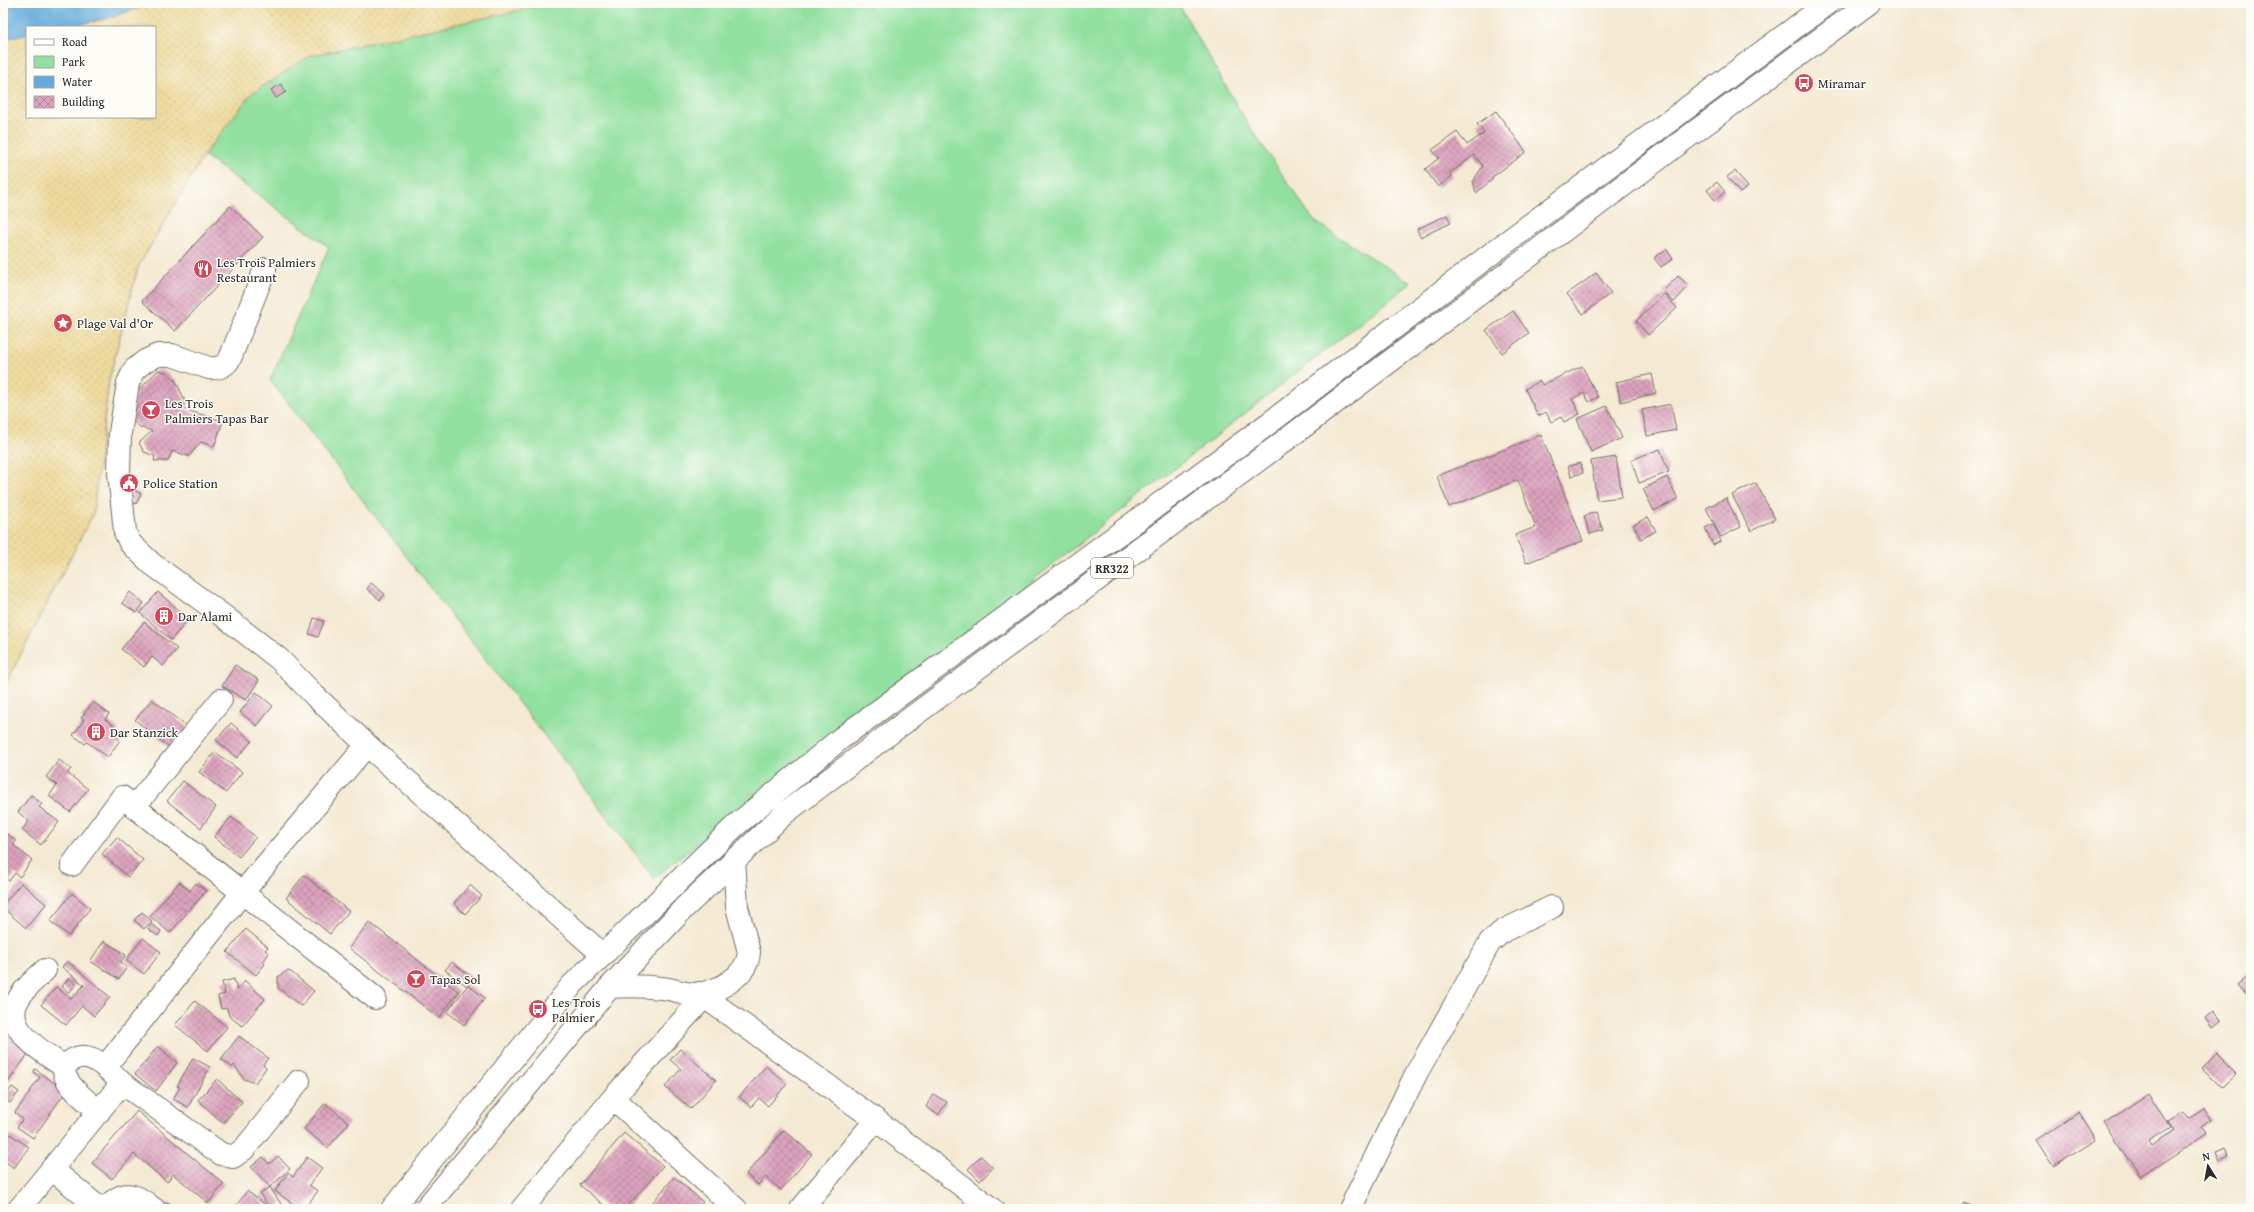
<svg xmlns="http://www.w3.org/2000/svg" width="2254" height="1212" viewBox="0 0 2254 1212" font-family="'Gentium Book Plus',serif">
<defs>
<pattern id="sand-dots" width="8" height="8" patternUnits="userSpaceOnUse"><rect width="8" height="8" fill="#eeda9e"/><path d="M2 2h.1M6 6h.1" fill="none" stroke="#cb8" stroke-width="1.8" stroke-linecap="round"/></pattern>
<pattern id="building-cross-hatch" width="8" height="8" patternUnits="userSpaceOnUse"><rect width="8" height="8" fill="#dda3be"/><path d="M0 0l8 8M0 8l8-8" fill="none" stroke="#b3859b"/></pattern>
</defs>
<rect width="100%" height="100%" fill="#fdfcf7"/>
<filter id="ink" filterUnits="userSpaceOnUse"><feTurbulence type="fractalNoise" baseFrequency=".025" numOctaves="2"/><feDisplacementMap in="SourceGraphic" scale="8" xChannelSelector="R" yChannelSelector="G"/><feConvolveMatrix kernelMatrix="1 2 1 2 8 2 1 2 1" color-interpolation-filters="sRGB"/></filter>
<filter id="wash" filterUnits="userSpaceOnUse"><feTurbulence type="fractalNoise" baseFrequency=".012" numOctaves="4" result="noise"/><feDisplacementMap in="SourceGraphic" scale="16" xChannelSelector="R" yChannelSelector="G"/><feGaussianBlur stdDeviation="0.9" result="paint"/><feColorMatrix in="noise" values="0 0 0 0 0 0 0 0 0 0 0 0 0 0 0 0 0 1.4 0 .05"/><feComposite in="paint" operator="in"/></filter>
<g filter="url(#wash)">
<rect width="100%" height="100%" fill="#f4e9d2"/>
<path fill="#91e09f" stroke="#5e8665" d="M553,3H1178L1247,123L1314,221L1411,283L654,878L270,380L329,247L204,155L251,94L309,56Z"/>
<path fill="url(#sand-dots)" stroke="#8c8264" fill-rule="evenodd" d="M3,3H553L309,56L251,94L204,155L138,267L109,380L93,514L3,689ZM27,27H155V117H27Z"/>
<path fill="#64aada" stroke="#486a82" d="M3,3H152L110,18L66,27H27V35L3,39Z"/>
<g id="blocks">
<path fill="url(#building-cross-hatch)" d="M281,84L286,92L276,98L271,90Z
M1496,111L1526,152L1491,178L1493,179L1476,193L1473,181L1483,166L1474,155L1450,173L1452,176L1438,187L1425,169L1439,158L1432,150L1457,132L1467,145L1484,133L1477,124Z
M1735,171L1748,187L1740,193L1727,177Z
M1717,182L1725,192L1715,200L1707,190Z
M230,206L263,237L175,331L142,301Z
M1447,215L1451,223L1420,237L1417,229Z
M1666,249L1673,259L1661,267L1654,258Z
M1596,273L1611,293L1583,314L1567,294Z
M1678,276L1689,286L1674,302L1663,291Z
M1664,294L1677,308L1648,335L1636,321Z
M1513,311L1529,333L1502,353L1486,330Z
M1582,366L1598,397L1589,402L1584,393L1572,399L1580,414L1564,422L1561,417L1551,422L1546,412L1538,416L1525,389L1540,381L1542,385Z
M158,370L166,372L176,381L185,401L183,409L223,421L214,447L201,442L189,456L172,451L168,461H154L155,456L144,452L139,443L152,431L140,427L130,418L136,390L142,387Z
M1652,374L1656,393L1621,402L1616,382Z
M1671,404L1676,430L1647,436L1642,410Z
M1607,406L1622,438L1591,452L1577,419Z
M1541,435L1583,541L1526,563L1515,535L1536,527L1518,480L1449,507L1437,476Z
M1660,449L1669,472L1639,483L1631,460Z
M1616,457L1622,497L1597,500L1591,461Z
M1581,463L1583,473L1571,476L1568,466Z
M1667,477L1678,499L1654,511L1643,489Z
M1756,483L1775,519L1751,531L1732,495Z
M134,490L141,494L136,504L128,500Z
M1726,498L1741,527L1721,537L1706,508Z
M1596,512L1603,530L1590,534L1584,516Z
M1648,517L1656,531L1641,539L1633,525Z
M1713,524L1721,541L1713,545L1705,528Z
M371,583L385,594L380,600L367,589Z
M130,592L144,603L137,613L122,603Z
M158,592L189,619L171,640L140,613Z
M314,618L324,621L318,637L309,634Z
M144,622L177,649L163,666L152,657L144,667L121,649Z
M235,665L259,680L246,700L222,686Z
M256,692L273,706L257,726L240,712Z
M152,699L187,727L170,748L135,720Z
M93,702L109,714L105,719L119,729L114,735L120,740L108,757L87,742L85,744L73,735L84,720L81,718Z
M231,723L252,741L237,758L216,740Z
M215,752L242,772L226,793L199,772Z
M59,760L71,769L67,773L88,789L70,812L49,796L57,785L46,777Z
M183,781L216,807L201,828L167,801Z
M31,795L42,804L39,807L59,822L41,845L22,830L29,821L18,812Z
M231,817L256,837L239,857L214,837Z
M3,831L16,841L13,845L32,860L20,877L15,873L9,881L3,876Z
M117,837L143,860L128,877L102,854Z
M304,875L349,911L330,934L286,898Z
M179,882L190,891L196,883L206,891L170,933L150,916Z
M21,883L46,904L26,928L3,908V905Z
M470,885L482,896L465,914L454,903Z
M72,893L90,908L69,936L50,921Z
M142,912L152,921L144,929L134,920Z
M369,922L459,992L439,1018L349,948Z
M151,924L161,931L158,936L148,929Z
M246,929L268,947L265,950L269,953L263,962L265,964L256,975L227,952Z
M143,938L161,952L144,974L126,960Z
M104,941L126,955L120,963L127,967L119,979L90,961Z
M67,961L110,997L94,1016L82,1006L66,1025L41,1005L56,987L71,999L84,985L62,967Z
M452,962L473,978L467,986L445,970Z
M287,971L291,972L314,991L301,1006L278,988V977Z
M2251,974V1000L2238,985Z
M69,978L76,984L69,993L62,986Z
M234,979L237,990L245,981L265,999L242,1026L229,1016L227,1008L221,1009L218,996L225,994L222,982Z
M468,985L485,998L464,1025L447,1012Z
M195,1001L227,1027L208,1051L175,1025Z
M2213,1012L2221,1022L2213,1028L2206,1018Z
M9,1031L33,1047L3,1089V1039Z
M239,1036L268,1058L263,1065L266,1068L255,1083L244,1079L234,1065L232,1067L221,1059Z
M158,1046L177,1063L156,1091L135,1074Z
M680,1049L716,1080L691,1109L665,1087L681,1069L670,1060Z
M2216,1053L2236,1073L2221,1087L2202,1068Z
M193,1058L210,1067L188,1107L173,1099L180,1087L177,1086Z
M766,1066L787,1084L768,1106L759,1098L751,1107L739,1097Z
M35,1069L66,1091L33,1138L17,1127L23,1119L15,1113L40,1077L34,1072Z
M217,1079L242,1102L223,1123L198,1100Z
M12,1087L19,1092L10,1103L3,1099Z
M933,1094L947,1102L938,1115L926,1107Z
M2148,1094L2170,1127L2149,1140L2152,1145L2173,1130L2167,1121L2182,1112L2187,1119L2204,1108L2212,1121L2201,1128L2206,1135L2140,1179L2104,1123Z
M325,1103L349,1123L328,1148L304,1129Z
M137,1111L224,1184L208,1203L173,1174L167,1182L134,1154L112,1179L92,1163Z
M2079,1113L2096,1140L2053,1167L2036,1141Z
M784,1130L812,1154L781,1190L766,1177L758,1185L746,1174Z
M7,1132L29,1147L14,1168L3,1160V1137Z
M624,1133L663,1166L625,1209H608L580,1185Z
M2224,1150L2227,1157L2217,1162L2214,1154Z
M278,1156L290,1169L270,1187L251,1167L263,1157L269,1164Z
M981,1156L993,1168L980,1181L968,1169Z
M307,1157L322,1168L309,1185L318,1191L304,1209H300L275,1191L288,1173L293,1177Z
M674,1177L703,1202L697,1209H647Z
M270,1187L281,1204L274,1209H271L260,1194Z
M247,1191L266,1205L263,1209H234Z
M1964,1201L1977,1208L1976,1209H1960Z
M167,1202L178,1209H163Z"/>
</g>
</g>
<g filter="url(#ink)">
<use href="#blocks" fill-opacity="0" stroke="#716e65" stroke-width="1"/>
<g fill="none" stroke-linecap="round" stroke-linejoin="round">
<defs>
<path id="minor" d="M265,269L231,356C227,366 219,369 209,368L172,355H158L145,361L134,370L128,383L120,433L119,473L125,532L130,543L152,564L225,617L279,659L315,696L367,745L603,955
M135,806L221,700
M72,865L122,797L375,998
M45,970C36,979 24,988 18,1000C1,1029 44,1052 64,1067
M610,987C627,986 645,986 662,988C673,989 684,994 695,994C717,993 748,976 749,952L737,907L734,859
M699,993L876,1120L992,1209
M105,1067L242,893L367,745
M122,1083L221,1154L233,1157L244,1149L299,1081
M613,1098L736,1209
M53,1170L98,1207L103,1208C110,1205 115,1198 122,1196C134,1192 146,1203 154,1209
M19,1209L122,1083C106,1067 85,1043 64,1067C62,1084 87,1100 99,1112
M522,1209L613,1098L704,997
M801,1209L876,1120
M1350,1209L1416,1074L1490,942L1503,931L1552,907"/>
<path id="major" d="M392,1209L572,985L735,826L840,739L1272,421L1504,244L1828,3
M425,1209L610,987L685,907L785,813L893,731L1287,439L1681,142L1869,3"/>
</defs>
<use href="#minor" stroke="#716e65" stroke-width="24"/>
<use href="#major" stroke="#716e65" stroke-width="24"/>
<use href="#minor" stroke="#fff" stroke-width="22"/>
<use href="#major" stroke="#fff" stroke-width="22"/>
</g>
</g>
<defs>
<symbol id="bus-disc" viewBox="-11 -11 22 22"><circle r="9.5" fill="#d1495b" stroke="#fdfcf7"/><path d="M-5-6H5V4H4V6H2V4H-2V6H-4V4H-5ZM-3.5-4V0h7V-4ZM-3.5 1.2v1.5H-2V1.2ZM2 1.2v1.5H3.5V1.2Z" fill="#fff"/></symbol>
<symbol id="restaurant-disc" viewBox="-11 -11 22 22"><circle r="9.5" fill="#d1495b" stroke="#fdfcf7"/><path d="M-5-6h1v4h1v-4h1v4h1v-4h1v5L-1.5 .5V6h-2V.5L-5-1ZM5-6V6H3V1.5H1.5Q1.5-4 5-6Z" fill="#fff"/></symbol>
<symbol id="sight-disc" viewBox="-11 -11 22 22"><circle r="9.5" fill="#d1495b" stroke="#fdfcf7"/><path d="M0-6L1.8-2.2L6-1.7L2.9 1.2L3.7 5.4L0 3.3L-3.7 5.4L-2.9 1.2L-6-1.7L-1.8-2.2Z" fill="#fff"/></symbol>
<symbol id="bar-disc" viewBox="-11 -11 22 22"><circle r="9.5" fill="#d1495b" stroke="#fdfcf7"/><path d="M-6-5H6L.8 .8V4.5H3.5V6h-7V4.5H-.8V.8Z" fill="#fff"/></symbol>
<symbol id="civic-disc" viewBox="-11 -11 22 22"><circle r="9.5" fill="#d1495b" stroke="#fdfcf7"/><path d="M-.6-6.5H3V-4.5H.6V-3L4-1V1h2V6H-6V1h2V-1L-.6-3ZM-1.2 2.5V6h2.4V2.5Z" fill="#fff"/></symbol>
<symbol id="building-disc" viewBox="-11 -11 22 22"><circle r="9.5" fill="#d1495b" stroke="#fdfcf7"/><path d="M-4-6H4V6H1V3H-1V6H-4ZM-2.5-4.3h1.7v1.8h-1.7ZM.8-4.3h1.7v1.8H.8ZM-2.5-1h1.7V.8h-1.7ZM.8-1h1.7V.8H.8Z" fill="#fff"/></symbol>
</defs>
<g fill-rule="evenodd">
<use href="#bus-disc" x="1793" y="72" width="22" height="22"/>
<use href="#restaurant-disc" x="192" y="258" width="22" height="22"/>
<use href="#sight-disc" x="52" y="312" width="22" height="22"/>
<use href="#bar-disc" x="140" y="399" width="22" height="22"/>
<use href="#civic-disc" x="118" y="472" width="22" height="22"/>
<use href="#building-disc" x="153" y="605" width="22" height="22"/>
<use href="#building-disc" x="85" y="721" width="22" height="22"/>
<use href="#bar-disc" x="405" y="968" width="22" height="22"/>
<use href="#bus-disc" x="527" y="998" width="22" height="22"/>
</g>
<g text-anchor="middle" dominant-baseline="central" stroke-width="3" stroke-linejoin="round" paint-order="stroke">
<rect fill="#fdfcf7" stroke="#6a6a68" stroke-width="1" x="1091" y="558" width="42" height="20" rx="3"/>
<g font-size="12" font-weight="bold" fill="#2b2b2b">
<text x="1112" y="568">RR322</text>
</g>
<g font-size="13" fill="#2b2b2b" stroke="#fdfcf7" text-anchor="start">
<text x="1818" y="83">Miramar</text>
<text x="217" y="262">Les Trois Palmiers<tspan x="217" dy="15">Restaurant</tspan></text>
<text x="77" y="323">Plage Val d'Or</text>
<text x="165" y="403">Les Trois<tspan x="165" dy="15">Palmiers Tapas Bar</tspan></text>
<text x="143" y="483">Police Station</text>
<text x="178" y="616">Dar Alami</text>
<text x="110" y="732">Dar Stanzick</text>
<text x="430" y="979">Tapas Sol</text>
<text x="552" y="1002">Les Trois<tspan x="552" dy="15">Palmier</tspan></text>
</g>
</g>
<rect width="2254" height="1212" fill="none" stroke="#fdfcf7" stroke-width="16"/>
<rect x="26" y="26" width="130" height="92" fill="#fdfcf7" stroke="#a9a8a5"/>
<rect x="34" y="39" width="20" height="6" fill="#ffffff" stroke="#a9a8a5"/>
<text x="62" y="46" font-size="12" fill="#2b2b2b">Road</text>
<rect x="34" y="56" width="20" height="12" fill="#91e09f" stroke="#a9a8a5"/>
<text x="62" y="66" font-size="12" fill="#2b2b2b">Park</text>
<rect x="34" y="76" width="20" height="12" fill="#64aada" stroke="#a9a8a5"/>
<text x="62" y="86" font-size="12" fill="#2b2b2b">Water</text>
<rect x="34" y="96" width="20" height="12" fill="url(#building-cross-hatch)" stroke="#a9a8a5"/>
<text x="62" y="106" font-size="12" fill="#2b2b2b">Building</text>
<g transform="translate(2208 1166) rotate(349)" stroke="#fdfcf7" stroke-width="3" paint-order="stroke">
<path d="M0-3L7 15L0 10L-7 15Z" fill="#2b2b2b"/>
<text y="-6" font-size="11" font-weight="bold" text-anchor="middle" fill="#2b2b2b">N</text>
</g>
</svg>
